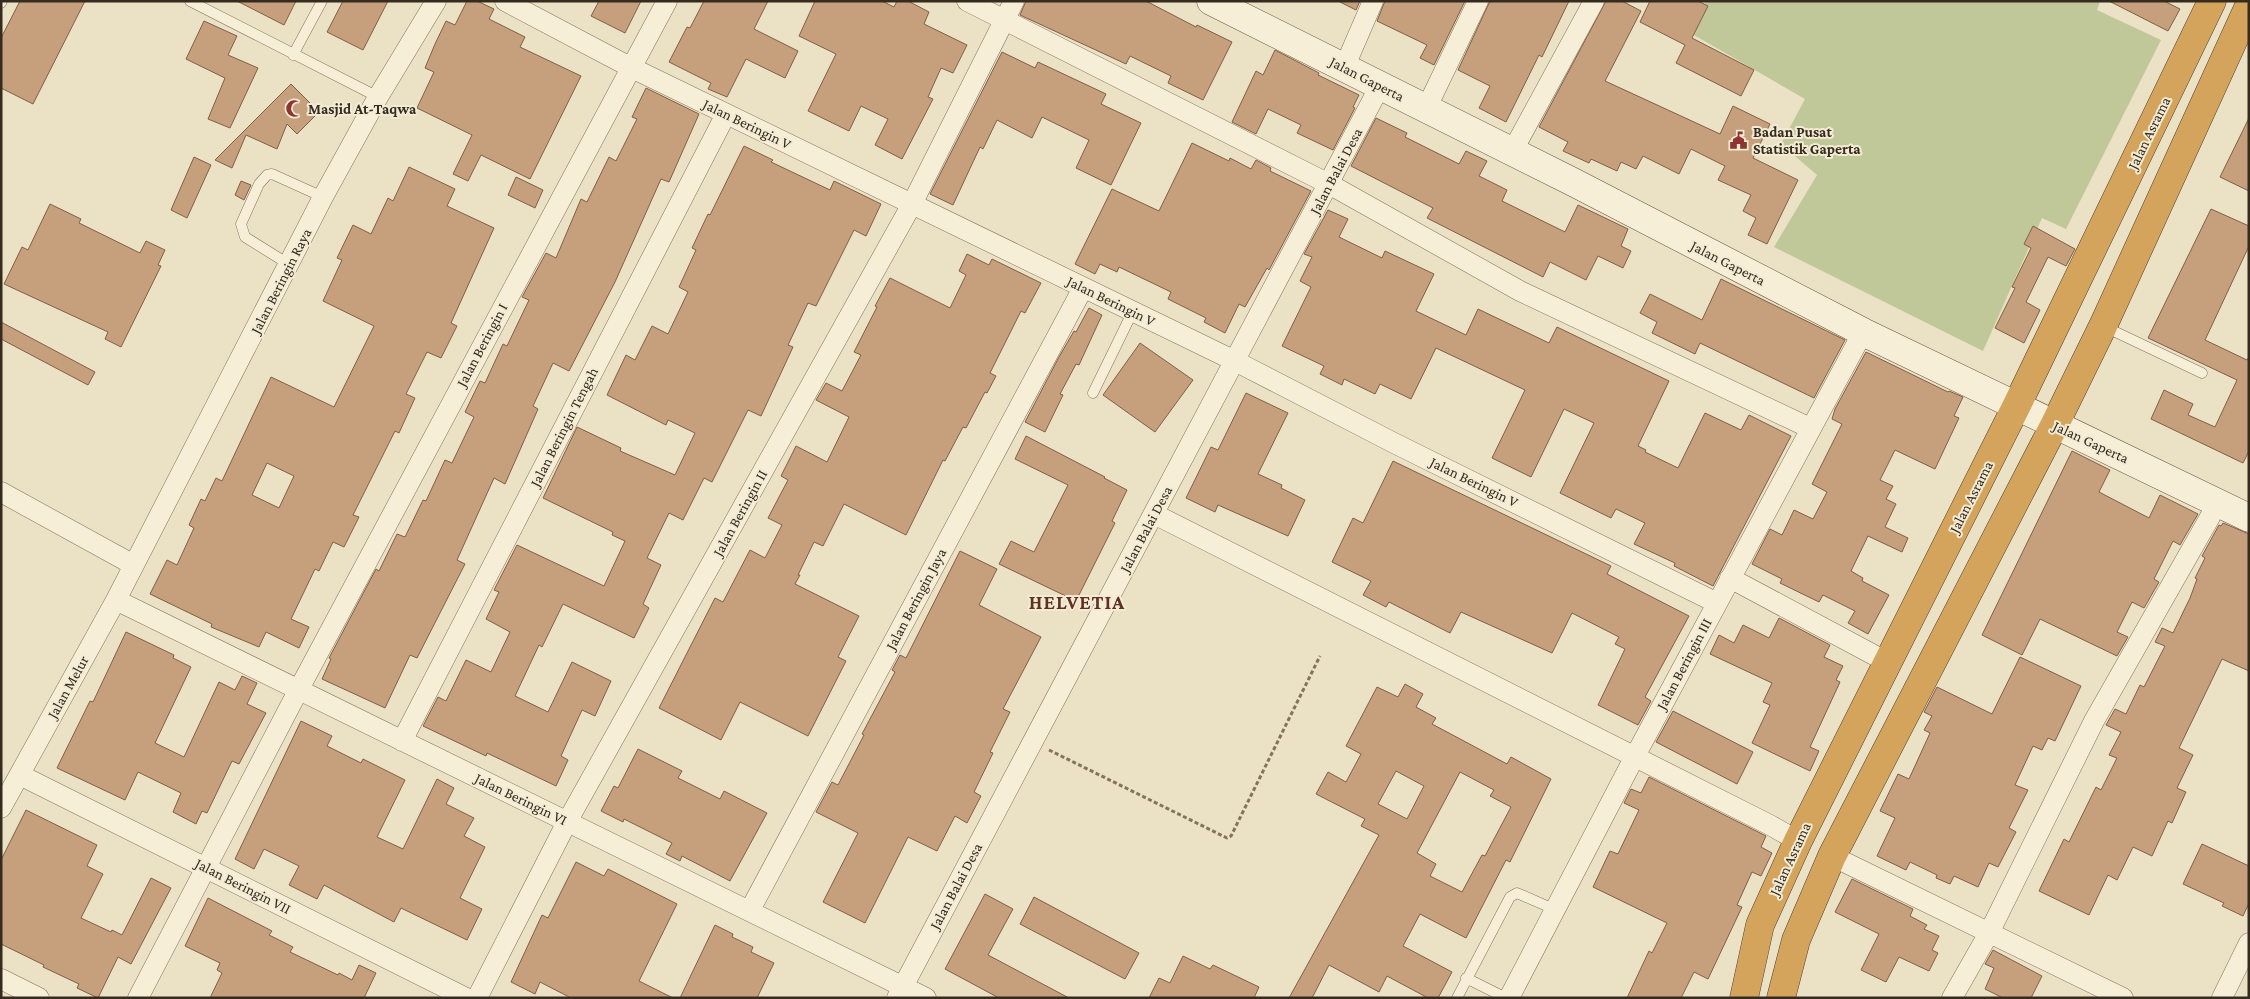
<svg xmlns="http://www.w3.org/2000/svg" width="2250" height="999" viewBox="0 0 2250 999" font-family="'Crimson Pro',serif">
<rect width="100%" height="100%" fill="#ebe1c5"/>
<path fill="#c0c899" d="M1706,1H2100L2097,10L2161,40L2066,229L2042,218L1983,351L1774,247L1817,175L1781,144L1805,99L1694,35Z"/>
<path fill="#c69f7d" stroke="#815f44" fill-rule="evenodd" d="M20,1H85L33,104L1,88V38Z
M237,1H296L284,25Z
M343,1H388L363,50L327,32Z
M467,1H477L494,9L489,19L525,37L520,47L581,76L530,179L481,155L468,181L453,174L472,135L417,108L434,72L425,68L435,44L446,21L455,25Z
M599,1H641L625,33L591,16Z
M704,1H768L754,29L798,51L785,78L746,59L727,97L708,89L711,83L669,62L687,27L690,28Z
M815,1H882L894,7L897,1H908L929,12L924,24L967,45L953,73L941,68L928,97L933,99L902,159L875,145L888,119L861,106L849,131L808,111L836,54L799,36Z
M1026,1H1146L1196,27L1197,25L1232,42L1203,100L1168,83L1171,76L1130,56L1126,64L1020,15Z
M1338,1H1360L1356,10Z
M1385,1H1465L1434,65L1420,58L1427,45L1377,21Z
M1490,1H1569L1542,57L1539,55L1506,122L1479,108L1490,86L1458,70Z
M1606,1H1622L1641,11L1605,81L1720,134L1733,106L1770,124L1753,158L1798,180L1767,244L1748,235L1756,218L1743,211L1751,195L1718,180L1725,166L1691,149L1679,174L1643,156L1636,169L1621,162L1617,171L1591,159L1589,163L1563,151L1568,142L1539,127Z
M1650,1H1698L1708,6L1692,38L1754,70L1741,96L1676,63L1685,45L1640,22Z
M2109,1H2164L2180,9L2168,31Z
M204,21L237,36L228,55L258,68L230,128L208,119L225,78L186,59Z
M1275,50L1319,73L1318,75L1359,95L1353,107L1355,108L1333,150L1297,133L1301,125L1268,109L1256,134L1232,122L1256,71L1263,75Z
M1002,52L1035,68L1038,62L1106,94L1101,104L1141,123L1111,185L1076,168L1089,140L1042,117L1032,138L997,120L983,149L980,147L953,205L930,194Z
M291,84L319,112L297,134L287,124L277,149L246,135L232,168L215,160Z
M646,88L699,114L669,182L661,179L615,282L569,371L553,363L533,406L538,409L505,484L494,478L457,560L465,564L417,658L410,655L385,708L322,679L331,659L329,658L376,569L379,571L397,534L405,537L423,500L426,501L445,460L452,463L474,417L465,412L480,381L485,383L503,344L507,346L529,300L522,297L546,253L556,258L581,199L587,202L609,157L616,161L637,119L632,117Z
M1376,118L1407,133L1405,137L1459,164L1466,151L1487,161L1479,176L1507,190L1502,201L1565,232L1578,205L1628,229L1621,246L1631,251L1623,268L1598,256L1586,280L1550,262L1543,277L1427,218L1433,208L1351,166Z
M2249,118V191L2220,177Z
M1192,143L1229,161L1230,158L1251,169L1256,160L1271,168L1270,171L1311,191L1269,270L1267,268L1245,307L1239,304L1225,333L1204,322L1206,318L1168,299L1171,292L1119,267L1117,272L1100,264L1095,274L1075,264L1112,189L1159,211Z
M744,146L773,160L771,162L830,190L834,181L881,204L866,236L854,230L816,306L808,303L788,345L793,347L761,416L748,410L712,482L704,478L683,520L669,513L647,558L661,565L643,604L649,608L634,638L563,604L542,647L539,645L515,696L548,712L572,662L611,681L595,716L582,710L561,756L568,760L556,786L487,753L486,756L423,726L438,697L446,701L466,660L491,672L510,632L486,619L499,592L494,590L517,545L604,586L625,541L612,535L613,532L543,498L577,427L621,448L620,451L675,475L695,433L668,420L666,425L607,395L626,355L635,360L652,326L668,334L688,292L679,287L696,250L692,248L708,214L710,215Z
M194,157L211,165L187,218L171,210Z
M409,167L455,189L447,206L494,228L451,323L457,326L441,358L427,352L406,394L415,398L399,433L395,431L353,515L359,517L344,547L333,542L319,571L315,569L291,619L309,627L299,648L266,632L259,647L211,627L212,624L150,594L167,560L177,565L194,528L189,525L201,499L205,501L216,478L222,481L271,377L334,407L374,326L323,301L342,260L337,258L353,225L371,234L388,198L393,201ZM267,463L294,476L279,508L252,495Z
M516,177L543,190L535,208L508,195Z
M241,181L251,185L244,200L235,195Z
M50,204L81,219L79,223L140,253L146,241L165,250L158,265L161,266L121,347L105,339L108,332L4,284L22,247L28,250Z
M2211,209L2249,226V246L2205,340L2247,360L2249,357V451L2243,463L2151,419L2164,390L2193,404L2188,415L2215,427L2237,380L2148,338Z
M1328,210L1348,219L1339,237L1382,258L1385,251L1434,274L1416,311L1466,335L1478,309L1549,343L1557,327L1669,381L1638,446L1646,450L1645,452L1678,468L1705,413L1741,430L1749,415L1791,436L1713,586L1674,566L1675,563L1634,544L1645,523L1616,509L1611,518L1560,493L1594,423L1564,409L1531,477L1492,458L1525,390L1436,348L1411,399L1380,384L1375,394L1344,379L1342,385L1320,374L1324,366L1282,346L1311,287L1300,281L1312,257L1304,254Z
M2033,226L2075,249L2066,266L2048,257L2026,302L2040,310L2024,343L1995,328L2015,288L2012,287L2031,248L2024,244Z
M967,254L989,265L992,259L1041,283L1025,313L1021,311L990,373L996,376L987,393L985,392L966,428L963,427L945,461L943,460L906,535L844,504L823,546L814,542L798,575H800L795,584L859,616L838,657L846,661L808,736L740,702L721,740L659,708L715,598L723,602L750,550L765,558L782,525L768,518L788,480L781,476L796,446L827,462L849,417L816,400L826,383L842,391L861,355L854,352L877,307L875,306L890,278L950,308L966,275L959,271Z
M1721,279L1845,340L1814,398L1700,343L1695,354L1652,333L1657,322L1640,313L1650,294L1702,320Z
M1089,308L1102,315L1079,365L1076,364L1060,394L1063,395L1045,432L1025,422L1059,357L1074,331L1076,332Z
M1,322L95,372L88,385L1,339Z
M1140,343L1193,380L1155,432L1103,395Z
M1866,352L1948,392L1949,391L1963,397L1954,416L1959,418L1935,469L1895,450L1880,480L1893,486L1886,499L1896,504L1885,527L1908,538L1902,552L1868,536L1851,571L1863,578L1862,581L1889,595L1868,634L1848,623L1855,611L1823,595L1819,602L1780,583L1782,579L1752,564L1770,529L1782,535L1794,510L1813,519L1827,492L1812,484L1842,424L1832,419L1835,409Z
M1246,393L1288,413L1258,474L1282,485L1281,488L1305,500L1288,536L1218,505L1215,512L1186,498L1211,447L1218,450Z
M1026,436L1105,477L1104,478L1127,490L1112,521L1115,523L1076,601L999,564L1011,541L1034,552L1068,485L1015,459Z
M2072,451L2110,470L2099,492L2149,518L2160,495L2198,514L2180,545L2173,541L2154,579L2159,582L2144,608L2132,602L2117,632L2128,637L2117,656L2040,619L2022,655L1982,635Z
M1393,461L1611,566L1607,574L1689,616L1645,697L1651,701L1638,725L1598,705L1625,649L1615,644L1619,637L1572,613L1552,653L1461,612L1450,633L1389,602L1386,607L1363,595L1371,581L1332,562L1353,518L1363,523Z
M2223,523L2249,534V671L2222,659L2179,748L2193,755L2177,788L2186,792L2172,823L2168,821L2152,856L2133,847L2117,880L2108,875L2089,915L2039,891L2064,839L2069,842L2096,787L2101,790L2117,758L2109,755L2121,732L2106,725L2115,709L2126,714L2140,685L2144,687L2165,646L2155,642L2162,628L2173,633L2190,598L2197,579L2195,578L2205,558L2202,556L2219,525L2221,526Z
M960,551L997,569L979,605L1041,637L1003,709L1010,712L990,752L993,753L974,792L981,796L967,823L955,816L937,851L908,837L865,923L823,902L858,833L816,812L832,782L838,785L864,735L862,734L895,672L892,670L900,655L906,658Z
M1779,618L1830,645L1824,657L1843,666L1836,680L1840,682L1810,747L1819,751L1810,771L1752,743L1770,705L1763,702L1772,683L1710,654L1719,635L1734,643L1743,625L1769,638Z
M126,632L174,655L173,658L191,667L155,743L184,757L219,682L235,690L242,676L257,683L247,704L266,713L239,764L232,761L207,813L202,811L196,824L173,812L181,793L138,772L125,800L57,768L90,701L93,702Z
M2020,657L2081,686L2055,741L2048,738L2042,750L2033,746L2015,785L2028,790L2009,828L2016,832L1998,867L1989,863L1978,887L1954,876L1950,884L1936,878L1937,875L1910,862L1906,870L1877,856L1895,818L1880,811L1898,774L1909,779L1930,733L1924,730L1932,716L1924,712L1937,687L1992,714Z
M1405,684L1423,694L1416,707L1436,718L1432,724L1507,764L1511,757L1551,779L1510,862L1506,860L1466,938L1420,914L1403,946L1452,972L1438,998H1428L1387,976L1379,992L1329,965L1312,998H1289L1379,835L1361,826L1365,819L1316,794L1328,772L1346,782L1361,754L1346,746L1377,687L1398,697ZM1396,771L1424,786L1407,819L1378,804ZM1460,772L1494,790L1490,796L1511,807L1485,856L1482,855L1462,892L1430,876L1436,864L1417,853Z
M1673,711L1753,752L1737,784L1656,742Z
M301,721L332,736L327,746L361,763L363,759L405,780L377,837L403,849L437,779L454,788L446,804L474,818L464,836L485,847L460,898L482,909L467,940L401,908L394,922L324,885L317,899L289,885L299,866L264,849L254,869L235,859Z
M638,749L682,771L678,778L720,799L724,791L767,813L730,881L682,856L680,861L666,854L672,843L624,819L623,822L601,811L614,786L618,788Z
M1649,777L1766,836L1761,847L1772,853L1761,876L1752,872L1737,905L1742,907L1708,979L1694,972L1681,998H1627L1649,951L1652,953L1667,923L1593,887L1610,851L1618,854L1639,810L1624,803L1631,789L1641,793Z
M26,810L97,845L87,866L103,874L81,918L111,932L112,930L122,935L151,878L171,888L131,964L118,957L98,998L77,988L79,984L43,967L44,965L1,944V860Z
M2202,844L2249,866V903L2243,916L2222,906L2224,903L2183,884Z
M576,862L604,876L608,869L677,904L639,981L673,998H571L540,982L535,994L511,982L542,915L548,918Z
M1852,879L1913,909L1910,916L1927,925L1924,929L1939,936L1932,950L1938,953L1929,971L1899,957L1886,982L1861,970L1879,934L1835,912Z
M985,894L1013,909L988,955L1069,998H999L945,969Z
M1034,897L1139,953L1125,979L1020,924Z
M208,898L272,931L269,935L293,947L290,952L338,975L339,973L352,980L359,965L376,973L364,998H210L222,973L217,970L220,963L185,946Z
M715,925L733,934L732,937L753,947L751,952L774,963L757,998H680Z
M1993,950L2042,976L2031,998H2003L1985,989L1994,968L1985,964Z
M1183,956L1210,969L1213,965L1259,987L1254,998H1149L1159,978L1170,983Z"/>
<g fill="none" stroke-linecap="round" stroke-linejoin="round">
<defs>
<path id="lane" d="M190,1L378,97
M1,3L2,1
M293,55L322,1
M290,265L245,237L241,224L259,184L267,175L272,174L323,197
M2103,326L2202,373
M1093,393L1133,311
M1466,978L1506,998
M1457,998L1510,897L1517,893L1556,910"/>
<path id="street" d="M505,1L630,67L1235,361L1394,443L1717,603
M967,1L1329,184L1520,291L1810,428
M1344,68L1373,1
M1426,109L1478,1
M1512,152L1594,1
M1,492L132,564
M1154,514L1770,825L1798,841
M1730,578L1887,662
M116,600L926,998
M402,741L726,114
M20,775L466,998
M1,808L116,600L323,197L378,97L436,1
M1832,856L2123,998
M750,910L1083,288
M1,979L39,998
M138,998L299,689L667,1
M477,998L567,822L912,204L1014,1
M897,998L1380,86
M1509,998L1634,758L1863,332
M1952,998L1989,933L2094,721L2210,517L2217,501
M2222,998L2249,943"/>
<path id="secondary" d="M1211,1L1573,182L1863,332L2249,518"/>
<path id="highway" d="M1744,998L1760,925L1798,841L2016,407L2212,1
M1781,998L1796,940L1832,856L2055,424L2103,326L2249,6"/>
</defs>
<use href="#lane" stroke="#84735c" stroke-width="11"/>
<use href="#street" stroke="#84735c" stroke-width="21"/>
<use href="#secondary" stroke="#66543f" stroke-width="29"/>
<use href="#highway" stroke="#524130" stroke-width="29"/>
<path stroke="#84735c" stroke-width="3" stroke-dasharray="4 2.5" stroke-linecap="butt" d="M1049,750L1227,838L1231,836L1320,656"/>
<use href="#lane" stroke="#f6eed7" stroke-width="10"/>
<use href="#street" stroke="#f6eed7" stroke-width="20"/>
<use href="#secondary" stroke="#f6eed7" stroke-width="28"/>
<use href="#highway" stroke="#d4a45c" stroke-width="28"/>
</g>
<defs>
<symbol id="mosque-bare" viewBox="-9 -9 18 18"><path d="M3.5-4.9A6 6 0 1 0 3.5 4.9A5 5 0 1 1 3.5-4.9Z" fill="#8f3431" stroke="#f3ebd4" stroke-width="2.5" paint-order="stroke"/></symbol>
<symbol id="civic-bare" viewBox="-9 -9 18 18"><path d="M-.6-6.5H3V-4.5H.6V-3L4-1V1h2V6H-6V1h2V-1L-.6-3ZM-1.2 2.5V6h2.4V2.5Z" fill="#8f3431" stroke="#f3ebd4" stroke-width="2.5" paint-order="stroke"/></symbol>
</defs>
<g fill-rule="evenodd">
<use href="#mosque-bare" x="282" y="96" width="25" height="25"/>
<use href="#civic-bare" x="1726" y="128" width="25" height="25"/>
</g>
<g text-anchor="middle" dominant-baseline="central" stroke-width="4" stroke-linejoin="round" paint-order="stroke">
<g font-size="15" fill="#352b1f" stroke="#f3ebd4">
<text transform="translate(1367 79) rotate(27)">Jalan Gaperta</text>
<text transform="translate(747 124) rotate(26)">Jalan Beringin V</text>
<text transform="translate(2149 133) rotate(-64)">Jalan Asrama</text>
<text transform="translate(1336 171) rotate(-62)">Jalan Balai Desa</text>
<text transform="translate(1728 263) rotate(27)">Jalan Gaperta</text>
<text transform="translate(281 281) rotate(-63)">Jalan Beringin Raya</text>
<text transform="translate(1111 301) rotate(26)">Jalan Beringin V</text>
<text transform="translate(482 345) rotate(-62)">Jalan Beringin I</text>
<text transform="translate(564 427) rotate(-63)">Jalan Beringin Tengah</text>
<text transform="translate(2091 442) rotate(25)">Jalan Gaperta</text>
<text transform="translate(1474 482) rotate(26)">Jalan Beringin V</text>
<text transform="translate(1971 497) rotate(-63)">Jalan Asrama</text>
<text transform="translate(740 513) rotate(-61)">Jalan Beringin II</text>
<text transform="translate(1146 529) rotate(-62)">Jalan Balai Desa</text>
<text transform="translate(916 599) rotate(-62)">Jalan Beringin Jaya</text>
<text transform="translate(1684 664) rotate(-62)">Jalan Beringin III</text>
<text transform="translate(68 687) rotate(-61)">Jalan Melur</text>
<text transform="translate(521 799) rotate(26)">Jalan Beringin VI</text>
<text transform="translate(1790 859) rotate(-65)">Jalan Asrama</text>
<text transform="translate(243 886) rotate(27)">Jalan Beringin VII</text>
<text transform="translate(956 886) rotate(-62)">Jalan Balai Desa</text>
</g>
<g font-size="15" font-weight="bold" fill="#352b1f" stroke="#f3ebd4" text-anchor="start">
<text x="308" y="109">Masjid At-Taqwa</text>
<text x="1753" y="132">Badan Pusat<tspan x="1753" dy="17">Statistik Gaperta</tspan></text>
</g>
<g font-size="20" font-weight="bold" letter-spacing="1" fill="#5f3122" stroke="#f3ebd4">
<text x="1077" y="602">HELVETIA</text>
</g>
</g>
<rect width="2250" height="999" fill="none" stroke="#352b1f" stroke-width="5"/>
</svg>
